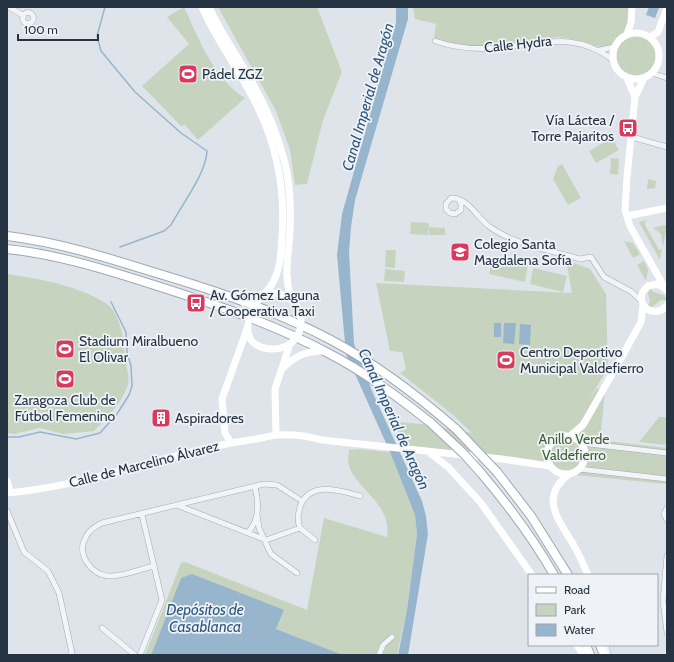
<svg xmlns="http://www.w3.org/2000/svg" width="674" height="662" viewBox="0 0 674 662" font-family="Cabin,sans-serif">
<rect width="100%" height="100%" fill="#dfe4ea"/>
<path fill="#c6d4bf" d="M184,7C199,39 213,78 245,98L198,140L184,124L182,127L142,86L189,44L167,17Z
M218,7H317L342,72L323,120L307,184L295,185L290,150L276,111Z
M413,7H629L630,22L626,31L620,35L610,46L604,48L572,39L557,37L486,46H467L434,39L436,24L415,19Z
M614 56a21 21 0 1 1 42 0a21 21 0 1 1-42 0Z
M612,138L619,150L596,163L589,151Z
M611,158L619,159L618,175L610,174Z
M562,164L581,198L568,205L553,179L558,166Z
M648,179L656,181L655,188L647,189Z
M648,220L645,222V225L659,250L662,249L660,260L639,222Z
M411,222L429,223L428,235L410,234Z
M664,225L667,226L663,247L661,234L653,228Z
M429,227L445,228V235H429Z
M624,241L633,243L640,254L633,258Z
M386,250H396L395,268L385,267Z
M493,257L528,265L525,282L489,274Z
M566,260L590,269L606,294L608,368L588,401L597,388L605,392L600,440L667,448V484L565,474L557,472L550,466L407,450L394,422L422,424L472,433L453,415L400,373L406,369L402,352L390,351L376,283L572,293Z
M644,261L648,270L646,281L637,265Z
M533,268L567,276L563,292L530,284Z
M385,269L405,271L404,282L384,281Z
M7,274C39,279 76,285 104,302C123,313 123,344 126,363C127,370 130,379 128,385C121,404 108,417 94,431L63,434L40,428L14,434L7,433Z
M651,288L653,292L664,295L667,300H661L652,307H647L650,302L648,293Z
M659,417H667V445L639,442Z
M358,449L390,452L415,514L417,534L407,610L397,655H343L276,629L284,610L181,578L151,655H145L181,563L185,562L307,610L324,518L387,537C392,502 355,490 348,463C348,459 349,454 349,450Z"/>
<path fill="#97b5cd" d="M396,7H408V19L355,200L351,227L349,252L354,344L372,391L422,501L426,516L428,534L408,655H398L407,610L417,534L415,515L390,452L346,354L337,255L342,214L396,23Z
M649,7L659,8L655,18L646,15Z
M494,323H501V337H494Z
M504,323H516L514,344L503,343Z
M520,324L531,325L530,345L519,344Z
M192,574L284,610L276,629L343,655H266L269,646L266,655H151L181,578Z"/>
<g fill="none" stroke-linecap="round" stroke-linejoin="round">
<path stroke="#97b5cd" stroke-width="1.5" d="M105,7L97,36L101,51L135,92L181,133L207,151C206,174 182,204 171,225L164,231L120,247
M7,437H19L40,432L76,439L100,433L117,414L129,395L132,386L131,366L127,352L126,332L111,302"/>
<defs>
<path id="street" d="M9,7L24,16
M22.5 18a5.5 5.5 0 1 1 11 0a5.5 5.5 0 1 1-11 0Z
M435,41C458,49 481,50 505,47C546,43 576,32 613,60
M600,50L614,47
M652,73L667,78
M632,137L667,147
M459,200L461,204V210L455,214L450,213L446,209V204L451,198C468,197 478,219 490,227C515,245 550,250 580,259L591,257L604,277L632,292L641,301
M581,443L667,453
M579,469L667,479
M179,506L266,540L300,528
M667,508L664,514L667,520
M7,511L24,552L48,571L59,593L72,653L70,655
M257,515L259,528L271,554L297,573
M248,532C260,520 259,503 255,487
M315,540L300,528C297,521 298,514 300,507C309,480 340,490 360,496
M667,556L663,601L667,632
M154,566C140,569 122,577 108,576C90,574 76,553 86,537C89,530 96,526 102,523L264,484L277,485L302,501
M102,628L135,655
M606,645L608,655
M140,655L162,600L142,515
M379,655L383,645L392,637"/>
<path id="primary" d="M7,236C57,242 105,257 153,272C213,290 275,310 331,340C376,364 417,395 456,429
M7,249C56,254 104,269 151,284C211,303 272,323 328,353C365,372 398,397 431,423
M497,472L531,516L568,575
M481,473C508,505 533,538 554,575
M586,645L590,655
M600,645L604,655"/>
</defs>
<use href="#street" stroke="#a4abb4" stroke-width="6"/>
<use href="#primary" stroke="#9da9b6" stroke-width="10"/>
<use href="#street" stroke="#f2f5f8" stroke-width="5"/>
<path stroke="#fff" stroke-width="7" d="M202,7C214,35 232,60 247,87C274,133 286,183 282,236C281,257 280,278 265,293
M209,7C221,34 239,58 253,84C267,109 278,135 285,163C290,184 291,208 290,230C289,256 283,273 291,299
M613 56a23 23 0 1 1 46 0a23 23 0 1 1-46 0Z
M627,34L631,23L632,7
M650,37L658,32L667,8
M627,78L635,97
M644,78L635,97L627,177L625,210L630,226L666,290
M627,216L667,208
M666,289L658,284L648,286C630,300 653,323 667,305
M244,303C251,299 261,293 269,293C310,290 312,349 273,349C236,348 246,312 263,295
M282,369C295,356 305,351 324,351
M276,435L275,389L290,344
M547 455a19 19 0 1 1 38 0a19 19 0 1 1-38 0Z
M569,437L583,425L619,362L641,322L643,306
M231,443L225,433L222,399L247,329
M430,453L448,467L481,503L532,575
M569,474C539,497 558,519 573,544C579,554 583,564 588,575
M7,481L9,487L7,492
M7,493C90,486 168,452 250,440C259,439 268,436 277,435C291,434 308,436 322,440L502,459L550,466
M577,645L583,655"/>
<use href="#primary" stroke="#fff" stroke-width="8"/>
<defs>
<path id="primary-bridge" d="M431,423L464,454L481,473
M456,429L497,472"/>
</defs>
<use href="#primary-bridge" stroke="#9da9b6" stroke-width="10" stroke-linecap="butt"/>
<use href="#primary-bridge" stroke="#fff" stroke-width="8"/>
</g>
<defs>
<symbol id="stadium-square" viewBox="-11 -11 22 22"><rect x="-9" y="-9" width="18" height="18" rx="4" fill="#da395e" stroke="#eff3f7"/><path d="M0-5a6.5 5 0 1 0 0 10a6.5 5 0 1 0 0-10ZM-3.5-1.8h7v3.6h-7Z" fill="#fff"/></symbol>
<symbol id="bus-square" viewBox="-11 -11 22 22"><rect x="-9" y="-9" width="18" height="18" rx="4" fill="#da395e" stroke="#eff3f7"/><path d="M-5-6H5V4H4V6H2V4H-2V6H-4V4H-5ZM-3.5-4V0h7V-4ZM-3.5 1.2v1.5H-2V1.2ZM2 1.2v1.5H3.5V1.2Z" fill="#fff"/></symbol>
<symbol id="school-square" viewBox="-11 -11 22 22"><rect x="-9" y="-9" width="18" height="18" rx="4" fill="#da395e" stroke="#eff3f7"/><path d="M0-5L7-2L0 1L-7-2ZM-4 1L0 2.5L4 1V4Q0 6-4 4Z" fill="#fff"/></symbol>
<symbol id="building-square" viewBox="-11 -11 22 22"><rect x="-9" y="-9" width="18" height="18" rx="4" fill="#da395e" stroke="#eff3f7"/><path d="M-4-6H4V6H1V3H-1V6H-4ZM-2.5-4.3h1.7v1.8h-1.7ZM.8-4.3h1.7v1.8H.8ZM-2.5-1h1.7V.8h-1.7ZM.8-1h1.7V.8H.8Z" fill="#fff"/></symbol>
</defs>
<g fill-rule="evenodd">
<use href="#stadium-square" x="177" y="63" width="22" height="22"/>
<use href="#bus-square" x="617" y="117" width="22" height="22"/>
<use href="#school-square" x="449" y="241" width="22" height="22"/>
<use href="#bus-square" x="185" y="292" width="22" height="22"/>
<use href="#stadium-square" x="54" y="338" width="22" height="22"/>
<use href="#stadium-square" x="495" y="349" width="22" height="22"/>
<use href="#stadium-square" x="54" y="368" width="22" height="22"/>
<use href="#building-square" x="150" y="407" width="22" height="22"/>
</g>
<g text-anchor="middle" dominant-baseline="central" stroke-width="3.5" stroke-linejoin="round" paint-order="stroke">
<g font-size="14" fill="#263342" stroke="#eff3f7">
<text transform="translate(518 44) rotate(-6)">Calle Hydra</text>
<text transform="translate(144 464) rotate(-14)">Calle de Marcelino Álvarez</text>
</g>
<g font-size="14" fill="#263342" stroke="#eff3f7" text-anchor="start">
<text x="202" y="74">Pádel ZGZ</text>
<text x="614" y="120" text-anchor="end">Vía Láctea /<tspan x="614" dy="16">Torre Pajaritos</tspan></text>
<text x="474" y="244">Colegio Santa<tspan x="474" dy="16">Magdalena Sofía</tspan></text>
<text x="210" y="295">Av. Gómez Laguna<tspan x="210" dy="16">/ Cooperativa Taxi</tspan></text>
<text x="79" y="341">Stadium Miralbueno<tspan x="79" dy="16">El Olivar</tspan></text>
<text x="520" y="352">Centro Deportivo<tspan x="520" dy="16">Municipal Valdefierro</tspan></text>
<text x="65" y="400" text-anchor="middle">Zaragoza Club de<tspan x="65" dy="16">Fútbol Femenino</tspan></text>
<text x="175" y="418">Aspiradores</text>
</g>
<g font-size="14" fill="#3f5f33" stroke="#eff3f7">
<text x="574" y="439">Anillo Verde<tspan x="574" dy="16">Valdefierro</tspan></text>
</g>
<g font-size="15" font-style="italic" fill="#2d557a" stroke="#eff3f7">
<text transform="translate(368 97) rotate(-74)">Canal Imperial de Aragón</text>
<text transform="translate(394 419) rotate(66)">Canal Imperial de Aragón</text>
<text x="205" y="610">Depósitos de<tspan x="205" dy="17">Casablanca</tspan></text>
</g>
</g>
<rect width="674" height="662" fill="none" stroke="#263342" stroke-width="16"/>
<rect x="528" y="574" width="130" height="72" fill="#eff3f7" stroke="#9fa6af"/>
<rect x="536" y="587" width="20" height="6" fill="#ffffff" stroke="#9fa6af"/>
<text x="564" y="594" font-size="12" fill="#263342">Road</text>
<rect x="536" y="604" width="20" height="12" fill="#c6d4bf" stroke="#9fa6af"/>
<text x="564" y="614" font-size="12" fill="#263342">Park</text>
<rect x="536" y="624" width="20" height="12" fill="#97b5cd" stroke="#9fa6af"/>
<text x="564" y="634" font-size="12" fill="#263342">Water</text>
<path d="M18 34v6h80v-6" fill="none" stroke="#263342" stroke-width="2"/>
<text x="24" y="34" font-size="12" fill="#263342" stroke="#eff3f7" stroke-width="3" paint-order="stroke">100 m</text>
</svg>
